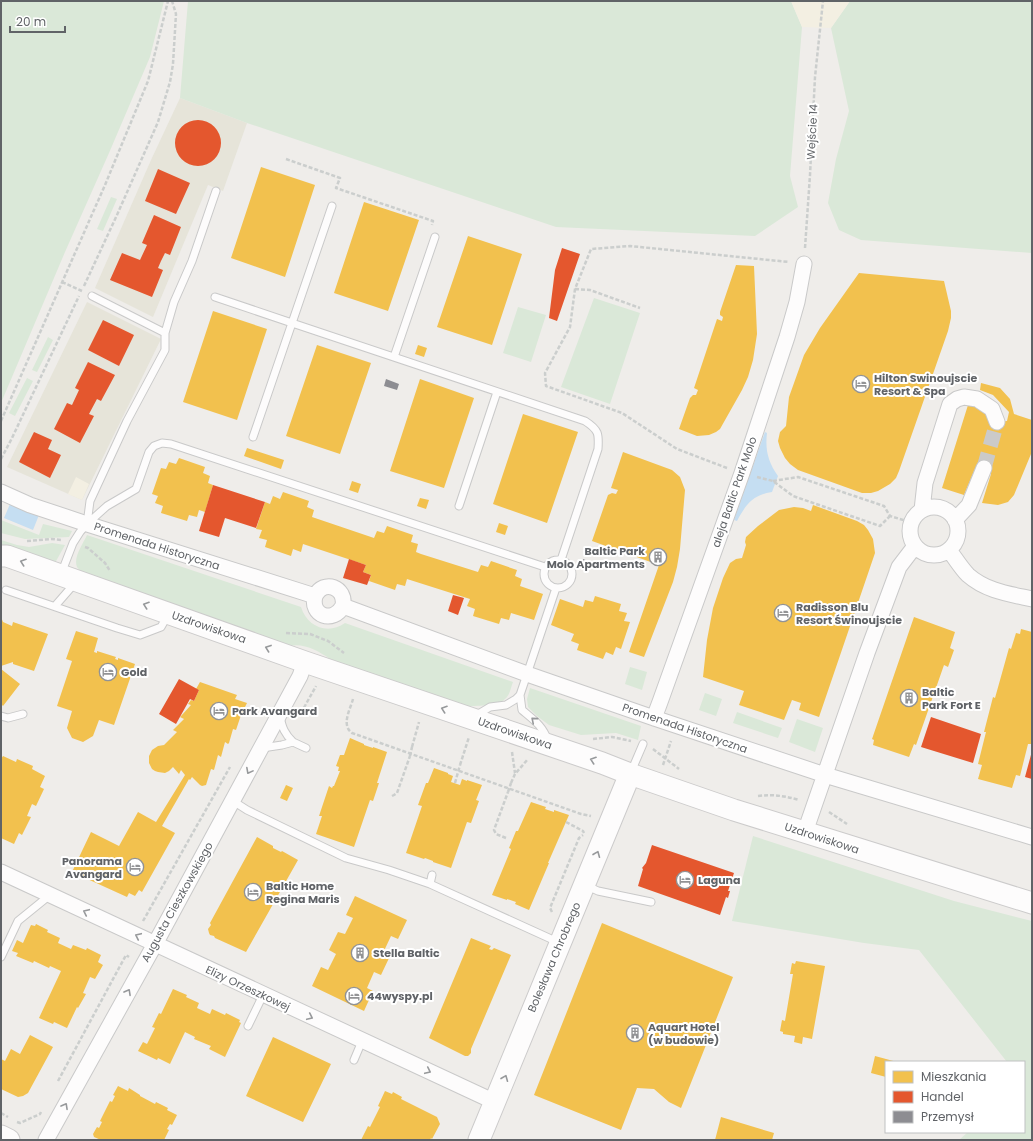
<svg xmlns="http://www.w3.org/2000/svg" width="1033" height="1141" viewBox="0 0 1033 1141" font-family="Poppins,sans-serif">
<rect width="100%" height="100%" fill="#efedea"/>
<path fill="#e6e4d9" d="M180,98L247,123L223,191L208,185L153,317L95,288L151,160Z
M87,302L161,339L82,500L7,467Z"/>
<path fill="#dae8d8" d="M1,1H164L150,57L109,153L65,252L1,403Z
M188,1H791L802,27L790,176L798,207L755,236L556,227L247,123L180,98Z
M850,1H1032V253L861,240L839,230L828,203L836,159L849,111L831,28Z
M111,197L117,199L103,231L97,229Z
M594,298L640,313L610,404L561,387Z
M518,307L546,315L531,362L503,353Z
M48,337L53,340L37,372L32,370Z
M27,378L33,381L15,416L9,413Z
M1,520L39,535L43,524L72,531L69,537L25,539L1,533Z
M87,535L301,607C307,627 328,635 345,623L513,682C511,687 510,695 505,699C498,706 475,706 465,706L330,659C318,651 305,643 289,646L82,572C80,570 78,569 77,567C73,557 83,544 87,535Z
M1,540L17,545L29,547L52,543L65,545L55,563L1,545Z
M630,667L647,672L642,690L625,684Z
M530,688L641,726L638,740L616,733L581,735L549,725L537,716L528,707L527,699Z
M705,693L722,699L716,716L699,710Z
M737,712L782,728L778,738L733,723Z
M797,719L823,728L815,752L789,742Z
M753,836L954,901L1032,921V1140H959L968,1132H1024V1062H1007L919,950L864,943L732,921Z"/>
<path fill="#f3efe2" d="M791,1H850L831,28L802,27Z
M76,477L89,484L82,500L68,494Z"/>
<path fill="#c5def2" d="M765,432L767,433C765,450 768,462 778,476L772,492C753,495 746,504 737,521L734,520Z
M10,504L39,515L33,530L4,518Z"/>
<path fill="#f2c14e" d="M261,167L315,185L285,277L231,258Z
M364,202L419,220L388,311L334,293Z
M468,236L522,254L492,345L437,327Z
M736,265L754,266L757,334L753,360L748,377L742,390L720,429L716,432L709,435L697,436L679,429L690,398L693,395H696L698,390L694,388L717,319L722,321L723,317L720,315V312Z
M859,273L944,281L951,311V318L948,331L899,471L896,478L890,484L878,491L871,493H862L798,470L790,464L785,458L780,448L778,441L780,432L786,426L789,397L804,355L820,328Z
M213,311L267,329L237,420L183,402Z
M317,345L371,363L340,454L286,436Z
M418,345L427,348L424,357L415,354Z
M420,379L474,398L444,488L390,471Z
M981,383L1000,388L1010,399L1014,414L1032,420L1031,454L1014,495L1008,502L998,505L982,503L991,474L984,468L975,469L964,495L942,488L968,405L978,406L997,422L1007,421L1009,412L993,395L980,390Z
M523,414L578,432L547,523L493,504Z
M247,448L284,460L281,469L244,456Z
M623,452L672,470L680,477L685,490L680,549L677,567L673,582L644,657L629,652L659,565L592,541L608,495L612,493L616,494L618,490L611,488Z
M179,458L205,467L203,473L210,476L208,483L213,485L205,512L199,510L197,517L189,515L187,521L161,513L163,506L155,503L158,496L152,494L161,468L166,469L169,462L176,464Z
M352,481L361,484L358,493L349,490Z
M283,492L309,501L307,507L314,510L312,517L374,538L377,531L384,533L387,526L413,535L411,542L418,544L416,552L421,554L478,572L481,565L488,567L491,561L517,570L515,576L522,579L520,586L543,594L534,620L511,613L509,620L501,618L499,624L473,616L475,609L467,606L470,599L407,579L405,586L397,584L395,590L369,581L371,575L363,572L366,565L303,544L301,552L293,549L291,556L265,547L267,540L259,538L262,530L256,529L265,502L270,504L273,496L280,499Z
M420,498L429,500L426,509L417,506Z
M813,505L857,521L864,525L868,530L873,539L875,553L819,717L799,710L801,703L792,700L784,720L739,705L744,691L703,677L707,640L713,608L723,578L730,563L736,559L742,558L746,545L745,542L746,537L758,526L779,510L794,507L803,508L811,511Z
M499,523L508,526L505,535L496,532Z
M595,596L621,604L619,611L627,613L624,621L630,622L621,649L616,647L613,655L606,652L603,659L577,650L579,644L571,641L574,634L551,625L560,599L583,607L585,600L593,602Z
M1,617L3,622L12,626L13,622L48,634L34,671L13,664V662L1,666Z
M914,617L955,632L950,648L954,650L948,667L944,665L916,745L914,744L909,757L873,745L874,740L872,739Z
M1021,629L1032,632V739L1031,744H1028L1020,776L1016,775L1012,788L978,779L982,765L978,764L986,732H984L993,697L995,698L1009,648L1011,649L1016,633L1020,634Z
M76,631L98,638L94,652L97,653V651L116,657L115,659L118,660V658L135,664L114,725L99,720L93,736L83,742L72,738L67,728L72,711L57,706L72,661L66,659Z
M1,669L20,684L3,706L1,704Z
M200,682L237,695L235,699L247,703L241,715L236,730L233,729L229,743L228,744L225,742L221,757L218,755L214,770L211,769L206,785L202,786L200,785L192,777L190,780L189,779L162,826L175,833L142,892L139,890L135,896L129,893L127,897L72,872L91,832L119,846L138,812L156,822L185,775L181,770L179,774L173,767L169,771L165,773L158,772L155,771L152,769L149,763V756L152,750L158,746L164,745L177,732L173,730L184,719L180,717L181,716L191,705L188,704L191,700L194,701L199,690L196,689Z
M350,738L364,744V745L373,748V747L387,752L377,783H379L373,801L370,800L354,847L316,834L322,816H319L329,786L332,788L333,786H334L340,771H338L339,767L336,766L340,755H344Z
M3,756L16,762L17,759L33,766L32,769L45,776L40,787L44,789L36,806L32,804L27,816L31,817L22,835L19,833L14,844L1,838V759Z
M434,768L448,773V774L453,776L451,782L460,785L462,779L467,781V780L482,785L476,800L479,801L471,823L467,822L451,868L433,862V861L425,858L424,859L406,853L422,806L418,805L426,783H428Z
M286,785L293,788L287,801L280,798Z
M531,802L546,807L545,809L554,812V810L569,815L548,863H549L529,910L515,904L516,902L507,899V900L492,895L511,849L509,848L516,831H518Z
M257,837L273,846V848L281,852L282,851L298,860L246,952L215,938L214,936L210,935L209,933L208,929L211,925L210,923Z
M355,896L407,920L398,939L391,936L383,953L390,956L381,975L374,972L367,988L373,991L364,1011L312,986L321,967L328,970L336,954L329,950L338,932L345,934L353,918L346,915Z
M602,923L733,977L681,1108L669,1102L654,1089L637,1088L621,1130L534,1095Z
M36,924L48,930L47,932L60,938L58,943L71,949L73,945L86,950L87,948L101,955L98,962L103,965L95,979L90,977L83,993L86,994L78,1008L77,1007L67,1028L54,1022L53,1024L39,1018L61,971L50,966L49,968L34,961L33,963L16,956L18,953L12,951L17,940L23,943L31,925L35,926Z
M471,938L491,946L489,949L492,950L494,948L511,955L471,1049V1053L468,1056H465L429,1038Z
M796,961L825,966L812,1039L803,1037L802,1044L794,1042L795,1036L783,1034V1032L780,1031L782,1020L785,1021L793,974H790L792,963L795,964Z
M173,989L187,995L186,997L199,1003L197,1008L210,1014L212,1009L225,1015L226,1013L240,1020L239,1022L241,1023L225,1057L209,1049L211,1046L194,1039L195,1037L185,1032L170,1064L158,1058L157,1060L138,1051L143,1042L147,1044L155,1028L152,1027L159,1013L161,1014Z
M30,1035L53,1047L28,1093L23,1096L18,1097L1,1089V1059L5,1061L11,1049L20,1054Z
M273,1037L331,1064L303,1122L246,1096Z
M875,1056L897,1062H886V1077L871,1073Z
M118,1086L128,1091L129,1088L140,1095V1096L155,1104L156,1102L168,1108L167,1110L177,1115L172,1125L170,1124L167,1129L169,1130L164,1140H101L94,1137L93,1134L97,1127L99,1128L102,1122L100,1121L110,1101L112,1102L115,1096L113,1095Z
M385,1091L392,1094L393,1092L402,1097L401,1099L437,1117L440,1124L432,1139L431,1138L430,1140H361L368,1126L370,1127L380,1107L378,1106Z
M721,1117L774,1133L772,1140H715Z"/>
<path fill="#e4572e" d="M175 143a23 23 0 1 1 46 0a23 23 0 1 1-46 0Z
M158,169L190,183L176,214L145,201Z
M154,215L181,227L170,255L165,253L161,261L158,268L163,270L152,297L110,280L122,253L140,260L147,245L142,243Z
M562,248L580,254L557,321L549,318L555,270Z
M103,320L134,335L119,366L88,350Z
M88,362L115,375L101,401L97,399L89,414L94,416L80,443L54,429L67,403L72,405L79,390L75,388Z
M34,432L52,440L48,449L61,455L50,478L19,462Z
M213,485L265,502L256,528L225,518L219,537L199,531Z
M349,559L366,565L363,572L371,575L367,585L343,578Z
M453,595L464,598L458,615L448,611Z
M179,679L199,690L194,701L190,699L176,724L159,714Z
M931,717L981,734L973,763L921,747Z
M1032,751V779L1025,777Z
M652,845L734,873L728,891H730L728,898L726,897L720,915L638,886L643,869L642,868L646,863Z"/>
<path fill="#8d8d92" d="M386,379L399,384L397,390L384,386Z
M583,559L588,561L585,568L580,566Z"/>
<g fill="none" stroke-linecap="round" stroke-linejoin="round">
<path stroke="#cbcac9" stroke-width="15" stroke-dasharray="15 8" stroke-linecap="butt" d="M984,468L997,422"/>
<defs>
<path id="lane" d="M332,206L292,323L585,421C599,430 599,434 598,449L561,560
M92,296L165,333
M215,297L292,323L253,437
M394,357L435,237
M459,506L497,392
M87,524L90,501L127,421L165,350V333L174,302L192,261L216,191
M544 574a14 14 0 1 1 28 0a14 14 0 1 1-28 0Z
M61,574L73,543L80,532L87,524L107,506L136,489L149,452L154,446L162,443L171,444L545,567
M6,590L117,628L140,635L161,627L168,615
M55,606L75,583
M520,695L522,710C534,720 543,726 548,741
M1,716L8,718L23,714
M475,716L490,707L506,705L516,699L520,695L556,588
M293,742L306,748
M262,748L282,745L293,742C285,734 282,728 280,716
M631,772L643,744
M233,801L247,810L346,858L389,870L430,884L560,943
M430,884L432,875
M587,886L598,891L651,902
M1,957L18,921L50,895
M248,1026L263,995
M354,1060L362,1041"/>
<path id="street" d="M1,492L30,505L87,524L315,596C324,579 346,587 343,606L527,674L654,718L825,775L1032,837
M910 531a24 24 0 1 1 48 0a24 24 0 1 1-48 0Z
M922,510L925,483L950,404L957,399L964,397L977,399L992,409L997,422
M955,520L969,505L984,468
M949,550C955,558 961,568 968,575C986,591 1009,594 1032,599
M315,596C310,616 333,624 343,606
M654,718L660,702L742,473L787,337L797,302L804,264
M805,832L867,653L899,567L915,546
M1,872L495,1102
M46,1140L155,944L300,676L305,662"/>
<path id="secondary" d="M1,556H7L305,662L602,763L630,774L734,810L1032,903
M1,1136L9,1140
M479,1140L630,774"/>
</defs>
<use href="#lane" stroke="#c9c9c9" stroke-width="9"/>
<use href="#street" stroke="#c9c9c9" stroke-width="17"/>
<use href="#secondary" stroke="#cccbcb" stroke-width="23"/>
<path stroke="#cbcecd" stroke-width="2.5" stroke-dasharray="4 2" stroke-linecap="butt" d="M286,159L340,178L336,188L433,221L432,225
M805,248L810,175L815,77L823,1
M62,282L82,291
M84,286L117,215L158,122L170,82L173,64L176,14L172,1
M575,289L590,290L640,308
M1,421L105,185L148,81L168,1
M1,459L12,438L79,296
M727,468L677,449L622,413L546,386L545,373L570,327L575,289L591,249L630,246L789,262
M757,477L773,481L793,496L880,526L890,516
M773,481L798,477L884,506L890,516L910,522
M27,541L51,539L62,540
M85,547L88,548L105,563L110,571
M286,633L310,634L328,641L344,653
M353,699C350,710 341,725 352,733L581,814L591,816
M301,713L316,686
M593,739L612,737L631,741
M412,747L419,722
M653,749L679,769
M512,752L515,773
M460,765L469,737
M663,765L671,741
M511,783L515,774L528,759
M392,796L394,795L397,793L410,756
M758,796C773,794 785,796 799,800
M829,812L847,824
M566,822L583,831L584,833
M506,838L496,834L494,830L508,792
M552,912L550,908L579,838L583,835
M143,921L230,767
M58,1081L126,955L129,957
M1,1113L8,1117
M17,1122L20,1123L40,1114L41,1112"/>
<use href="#lane" stroke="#fdfcfc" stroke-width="7"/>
<use href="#street" stroke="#fdfcfc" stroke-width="15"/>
<use href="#secondary" stroke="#fdfcfc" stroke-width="21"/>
<path stroke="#cbcecd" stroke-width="2.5" stroke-dasharray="4 2" stroke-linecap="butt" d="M410,756L412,747
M455,783L460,765
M508,792L511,783"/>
</g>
<defs><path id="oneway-chevron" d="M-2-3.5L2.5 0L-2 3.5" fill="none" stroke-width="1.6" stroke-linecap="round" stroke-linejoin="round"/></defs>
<g stroke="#97999b">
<use href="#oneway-chevron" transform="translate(23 562) rotate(-161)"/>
<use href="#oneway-chevron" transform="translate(146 605) rotate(-161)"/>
<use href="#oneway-chevron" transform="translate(268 648) rotate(-160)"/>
<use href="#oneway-chevron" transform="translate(444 709) rotate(-161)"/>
<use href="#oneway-chevron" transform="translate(534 720) rotate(-140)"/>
<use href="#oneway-chevron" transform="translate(593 760) rotate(-161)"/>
<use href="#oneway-chevron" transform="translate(249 771) rotate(118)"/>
<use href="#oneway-chevron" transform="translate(597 854) rotate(-68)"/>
<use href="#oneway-chevron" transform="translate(86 912) rotate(-155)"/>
<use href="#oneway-chevron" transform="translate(138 936) rotate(-155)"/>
<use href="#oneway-chevron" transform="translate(128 992) rotate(-61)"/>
<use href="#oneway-chevron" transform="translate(310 1017) rotate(25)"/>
<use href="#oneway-chevron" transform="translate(428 1071) rotate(25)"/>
<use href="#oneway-chevron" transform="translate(505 1078) rotate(-68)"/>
<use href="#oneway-chevron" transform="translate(65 1106) rotate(-61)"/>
</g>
<defs>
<symbol id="hotel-ring" viewBox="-11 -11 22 22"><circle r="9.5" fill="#fff" stroke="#929395" stroke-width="1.5"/><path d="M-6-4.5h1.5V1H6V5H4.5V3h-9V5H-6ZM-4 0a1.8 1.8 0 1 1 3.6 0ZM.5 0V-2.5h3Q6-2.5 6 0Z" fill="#929395"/></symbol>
<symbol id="building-ring" viewBox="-11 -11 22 22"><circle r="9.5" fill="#fff" stroke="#929395" stroke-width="1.5"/><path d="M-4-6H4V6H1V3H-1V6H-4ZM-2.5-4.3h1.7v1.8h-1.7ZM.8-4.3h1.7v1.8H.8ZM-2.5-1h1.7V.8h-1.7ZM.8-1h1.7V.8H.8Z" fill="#929395"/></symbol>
</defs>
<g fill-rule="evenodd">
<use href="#hotel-ring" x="851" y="374" width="20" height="20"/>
<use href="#building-ring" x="648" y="547" width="20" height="20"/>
<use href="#hotel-ring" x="773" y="603" width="20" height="20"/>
<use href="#hotel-ring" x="98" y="662" width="20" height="20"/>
<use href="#building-ring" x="899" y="688" width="20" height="20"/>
<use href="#hotel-ring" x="209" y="701" width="20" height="20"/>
<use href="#hotel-ring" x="125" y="857" width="20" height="20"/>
<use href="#hotel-ring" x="675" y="870" width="20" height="20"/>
<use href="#hotel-ring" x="243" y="882" width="20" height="20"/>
<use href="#building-ring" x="350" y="943" width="20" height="20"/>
<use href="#hotel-ring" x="344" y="986" width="20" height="20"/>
<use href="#building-ring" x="625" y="1023" width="20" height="20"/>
</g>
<g text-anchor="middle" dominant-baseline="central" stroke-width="4" stroke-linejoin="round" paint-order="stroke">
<g font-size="11" fill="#606367" stroke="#fff">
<text transform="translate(812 132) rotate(-87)">Wejście 14</text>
<text transform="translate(734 492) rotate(-71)">aleja Baltic Park Molo</text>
<text transform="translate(157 546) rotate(18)">Promenada Historyczna</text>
<text transform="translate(209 627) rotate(19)">Uzdrowiskowa</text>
<text transform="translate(685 728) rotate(19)">Promenada Historyczna</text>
<text transform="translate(515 733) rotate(19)">Uzdrowiskowa</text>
<text transform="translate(822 838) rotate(18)">Uzdrowiskowa</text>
<text transform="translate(177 902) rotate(-61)">Augusta Cieszkowskiego</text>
<text transform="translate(554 957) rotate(-67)">Bolesława Chrobrego</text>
<text transform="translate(248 988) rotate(25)">Elizy Orzeszkowej</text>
</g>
<g font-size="11" font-weight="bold" fill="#606367" stroke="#fff" text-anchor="start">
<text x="874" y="378">Hilton Swinoujscie<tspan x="874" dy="13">Resort &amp; Spa</tspan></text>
<text x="645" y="551" text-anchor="end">Baltic Park<tspan x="645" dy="13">Molo Apartments</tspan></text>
<text x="796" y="607">Radisson Blu<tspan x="796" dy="13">Resort Świnoujscie</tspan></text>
<text x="121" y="672">Gold</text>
<text x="922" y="692">Baltic<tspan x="922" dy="13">Park Fort E</tspan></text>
<text x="232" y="711">Park Avangard</text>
<text x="122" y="861" text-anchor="end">Panorama<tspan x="122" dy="13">Avangard</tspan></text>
<text x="698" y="880">Laguna</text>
<text x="266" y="886">Baltic Home<tspan x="266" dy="13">Regina Maris</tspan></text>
<text x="373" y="953">Stella Baltic</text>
<text x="367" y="996">44wyspy.pl</text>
<text x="648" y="1027">Aquart Hotel<tspan x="648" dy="13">(w budowie)</tspan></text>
</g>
</g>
<rect width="1033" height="1141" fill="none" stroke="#606367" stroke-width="4"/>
<rect x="885" y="1061" width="140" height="72" fill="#ffffff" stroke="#bfc1c2"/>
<rect x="893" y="1071" width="20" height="12" fill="#f2c14e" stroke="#bfc1c2"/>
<text x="921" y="1081" font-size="12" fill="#606367">Mieszkania</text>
<rect x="893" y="1091" width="20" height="12" fill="#e4572e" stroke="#bfc1c2"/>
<text x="921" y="1101" font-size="12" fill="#606367">Handel</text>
<rect x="893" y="1111" width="20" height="12" fill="#8d8d92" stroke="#bfc1c2"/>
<text x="921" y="1121" font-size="12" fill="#606367">Przemysł</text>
<path d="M10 26v6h55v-6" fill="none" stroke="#606367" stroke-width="2"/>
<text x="16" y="26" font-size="12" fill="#606367" stroke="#ffffff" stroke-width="3" paint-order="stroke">20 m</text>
</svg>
